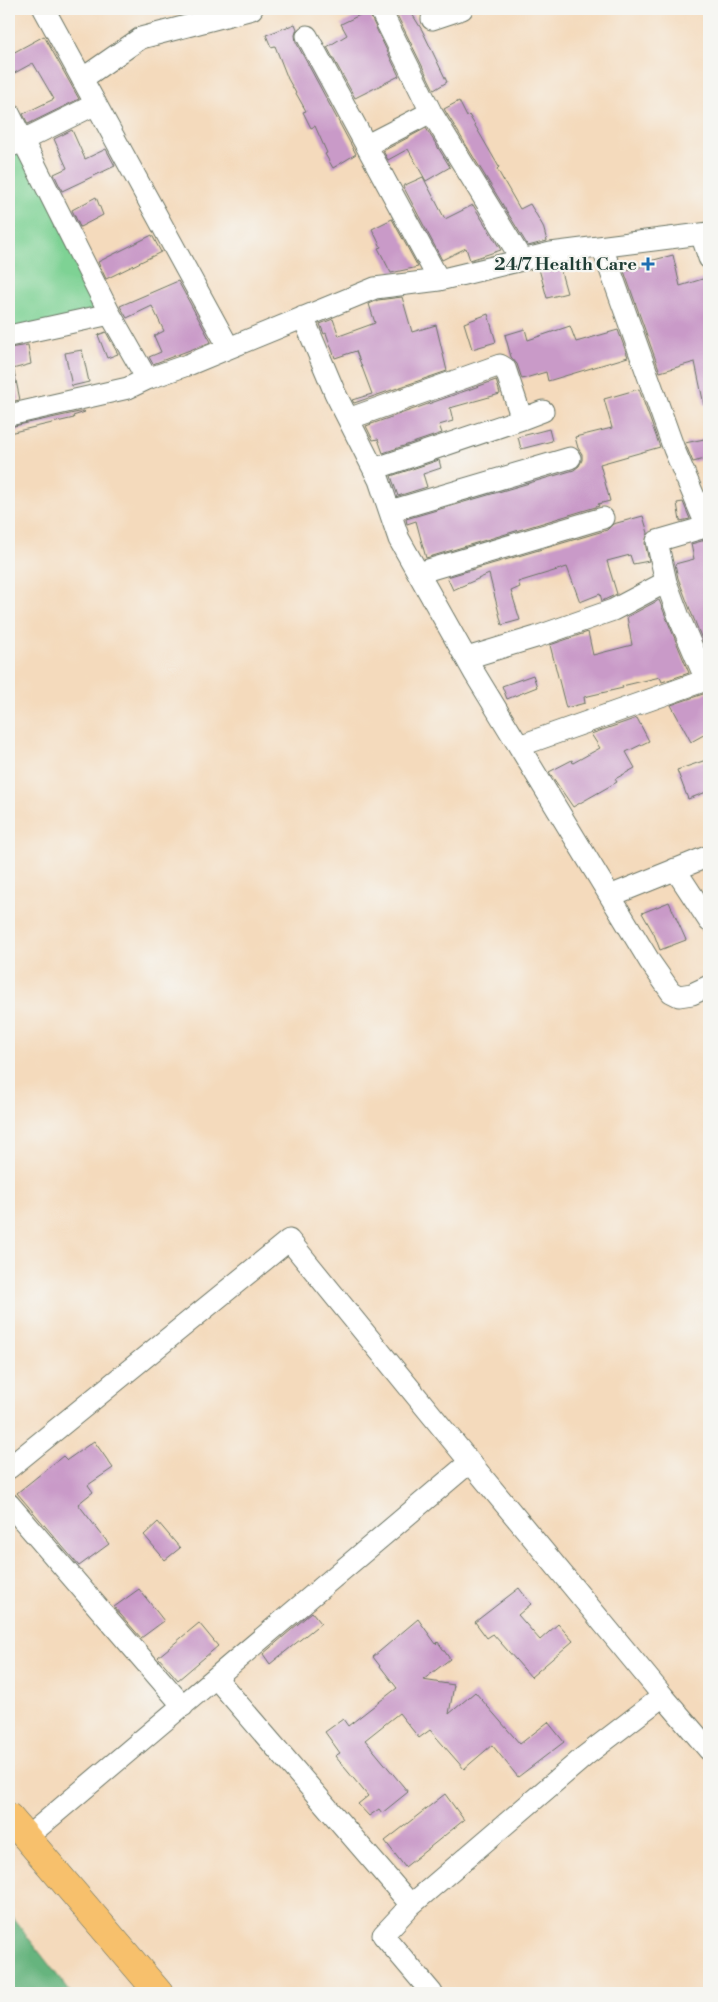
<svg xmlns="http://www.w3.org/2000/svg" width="718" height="2002" viewBox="0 0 718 2002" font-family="'Libre Bodoni',serif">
<rect width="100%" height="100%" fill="#f6f6f2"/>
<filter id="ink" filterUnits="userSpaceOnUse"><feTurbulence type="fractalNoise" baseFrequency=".02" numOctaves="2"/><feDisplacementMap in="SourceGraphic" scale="10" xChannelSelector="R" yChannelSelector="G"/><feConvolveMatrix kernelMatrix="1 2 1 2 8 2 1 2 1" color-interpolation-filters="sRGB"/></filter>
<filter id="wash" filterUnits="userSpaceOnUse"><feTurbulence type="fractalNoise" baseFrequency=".0096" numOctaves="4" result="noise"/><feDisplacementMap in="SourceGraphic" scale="20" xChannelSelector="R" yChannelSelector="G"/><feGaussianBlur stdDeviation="1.12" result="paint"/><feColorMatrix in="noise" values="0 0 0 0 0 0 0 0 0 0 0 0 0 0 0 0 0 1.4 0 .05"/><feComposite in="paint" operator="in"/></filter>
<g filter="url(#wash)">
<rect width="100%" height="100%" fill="#f4dabc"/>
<path fill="#7ed294" stroke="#4e8864" d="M24,141L110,314L9,336V147Z"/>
<path fill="#66b47e" stroke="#427859" d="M9,1913L71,1993H9Z"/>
<g id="blocks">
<path fill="#c99ac8" d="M394,9H409L422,30L447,82L434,90Z
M368,11L399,76L355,98L327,47L347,35L341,24Z
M295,24L297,29L295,35L296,42L356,154L333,168L325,154L327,153L315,126L311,128L303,112L306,111L288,79L275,46L271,47L266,35Z
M44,36L79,99L28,124L23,114L54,99L33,63L9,76V55Z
M459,101L467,117L469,115L499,167L497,169L520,209L530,204L543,226L547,241L528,246L444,109Z
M426,128L450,167L426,181L408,149L388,160L383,151Z
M72,130L85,159L106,149L115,166L62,191L54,174L67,168L54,139Z
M423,177L445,219L473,205L501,250L470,260L466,248L442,260L403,186Z
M96,197L103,215L80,227L72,210Z
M392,219L418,267L391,273L378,248L381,247L372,229Z
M152,235L161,252L106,279L98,262Z
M673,255L680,286L709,277V405H704L695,362L660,372L624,271L643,266L642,263Z
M559,265L567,293L547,298L539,269Z
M178,281L211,342L153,364L149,357L161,352L154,336L164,331L152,306L127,318L120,306Z
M402,297L412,332L436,325L447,371L354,403L352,400L372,394L356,351L335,358L326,333L324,334L320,324L333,319L339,336L375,323L369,304L378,300Z
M488,314L496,342L472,349L464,323Z
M570,326L576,342L618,330L628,357L548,381L546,372L522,379L517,364L511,357L505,335L525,329L528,340Z
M106,332L118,354L107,358L98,335Z
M28,345L31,364L9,370V348Z
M82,350L89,382L72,386L65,353Z
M9,371H14L20,400L9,402Z
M496,380L500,394L450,408L453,421L439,425L442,433L383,453L378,439L373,440L366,426Z
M639,389L660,447L600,464L610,501L598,504L599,506L426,558L416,521L407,524L406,519L574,470L579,466L582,460V454L578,448L575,437L612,428L604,399Z
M84,411L85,412L73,416L74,418L9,433V427Z
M549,429L552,441L521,449L518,437Z
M709,438V458L693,462L685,443Z
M439,460L441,468L423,474L427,487L398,496L391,476Z
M683,502L690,519L680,521L677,503Z
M643,516L648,533L645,543L649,561L633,564L630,555L607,561L617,594L602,601L600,594L580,602L567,567L518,582L520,587L511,591L520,620L502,625L489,574L453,590L447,577L607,530L613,524Z
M709,539V601H707L709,613V656L691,612L678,578L675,564L694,559L691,544Z
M659,600L689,673L662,682L660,677L622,686L623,688L584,697L585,703L566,708L550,645L588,632L593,655L632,645L627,617Z
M533,675L537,687L507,699L502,686Z
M709,692V732L691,742L671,705Z
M637,718L649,741L626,752L635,768L615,779L617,782L573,807L549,772L572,760L573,763L600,748L591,734Z
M709,759V791L688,799L677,770Z
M669,902L686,940L660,950L654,934L642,913Z
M94,1441L113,1468L88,1485L93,1492L78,1504L109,1544L79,1566L17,1493L63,1456L67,1460Z
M158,1522L180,1548L165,1560L144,1535Z
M519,1588L531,1604L518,1615L540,1640L558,1624L573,1641L531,1677L493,1634L487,1638L475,1622Z
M139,1589L164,1621L141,1638L114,1607Z
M312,1612L321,1623L270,1664L263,1654Z
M418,1619L436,1644L438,1642L450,1659L423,1680L454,1685L449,1714L475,1692L520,1744L548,1722L564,1742L518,1777L492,1745L464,1769L430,1730L419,1738L399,1713L365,1740L408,1792L382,1813L379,1809L369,1816L358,1804L368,1796L335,1756L340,1753L325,1732L343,1719L348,1726L397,1688L373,1657Z
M199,1623L218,1646L178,1680L158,1657Z
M445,1794L464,1820L405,1867L385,1841Z"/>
</g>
</g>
<g filter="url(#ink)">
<use href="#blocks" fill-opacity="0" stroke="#6a7464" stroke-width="1"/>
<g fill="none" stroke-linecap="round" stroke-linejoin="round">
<defs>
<path id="minor" d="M44,9L229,348
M380,9L431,112L522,260
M432,19L462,9
M307,36L439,280
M82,79L141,38L252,9
M9,113L110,314
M367,145L431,112
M9,147L96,104
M701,234L709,258
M602,247L674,449L707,527
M303,317L335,393L379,480L399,539L475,674L610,896L709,856
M9,336L110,314L147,379
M9,415L128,388L147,379L190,364L375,288L439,280L551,253L709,233
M348,419L500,365L505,368L522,419L543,411
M374,469L522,419
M390,511L570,458
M418,573L603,518
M467,658L536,637L613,610L666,582L657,541L709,526
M519,746L706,680L679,617L666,582
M675,869L709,921
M610,896L650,962L671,992L679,996L692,994L709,986
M9,1468L289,1240L470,1462
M9,1504L183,1706
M216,1678L411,1905L585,1756L663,1696L709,1750
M26,1838L470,1462L663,1696
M411,1905L383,1935L432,1993"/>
<path id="major" d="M9,1817L159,1993"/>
</defs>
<use href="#minor" stroke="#6a7464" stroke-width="23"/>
<use href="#major" stroke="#6a7464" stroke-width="29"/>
<use href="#minor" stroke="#fff" stroke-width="21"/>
<use href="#major" stroke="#f7c06c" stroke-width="28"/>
</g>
</g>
<path fill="#1f6fb2" stroke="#f6f6f2" stroke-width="2" d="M645.5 256.5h5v5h5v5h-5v5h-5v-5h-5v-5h5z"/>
<g text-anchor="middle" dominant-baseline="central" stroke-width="4.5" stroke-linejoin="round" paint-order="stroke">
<g font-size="18" font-weight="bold" fill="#1f3d34" stroke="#f6f6f2" text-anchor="end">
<text x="637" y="264">24/7 Health Care</text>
</g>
</g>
<rect width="718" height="2002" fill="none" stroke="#f6f6f2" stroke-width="30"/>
</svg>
